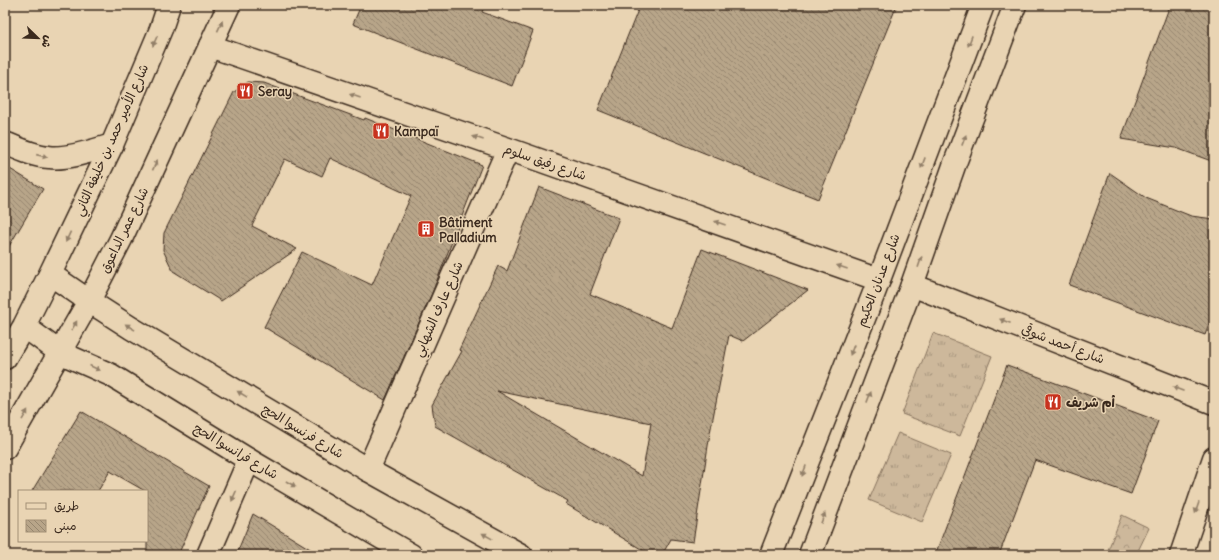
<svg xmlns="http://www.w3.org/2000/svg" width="1219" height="560" viewBox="0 0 1219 560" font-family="Delius,'Playpen Sans Arabic',sans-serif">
<defs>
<pattern id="grass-tufts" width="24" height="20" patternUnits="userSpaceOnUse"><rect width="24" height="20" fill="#cdb89b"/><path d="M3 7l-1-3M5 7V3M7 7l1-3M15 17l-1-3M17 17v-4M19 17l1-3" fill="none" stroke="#a8967e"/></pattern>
<pattern id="forest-crowns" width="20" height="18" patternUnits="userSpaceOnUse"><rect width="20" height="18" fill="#cdb89b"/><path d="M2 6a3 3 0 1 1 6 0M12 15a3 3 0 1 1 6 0" fill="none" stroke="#a8967e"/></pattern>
<pattern id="building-back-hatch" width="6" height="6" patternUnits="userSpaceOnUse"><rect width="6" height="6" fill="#b8a589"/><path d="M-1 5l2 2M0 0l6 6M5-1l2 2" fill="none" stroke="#97876f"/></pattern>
</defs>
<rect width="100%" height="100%" fill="#e9d4b3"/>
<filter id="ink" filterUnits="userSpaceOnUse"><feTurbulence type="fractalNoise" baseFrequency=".025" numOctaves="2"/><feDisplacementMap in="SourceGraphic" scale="8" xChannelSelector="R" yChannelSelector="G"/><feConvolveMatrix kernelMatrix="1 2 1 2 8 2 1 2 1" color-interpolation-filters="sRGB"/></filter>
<g filter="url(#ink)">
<path fill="url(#grass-tufts)" stroke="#84715c" d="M933,333L992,356L960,436L902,414Z
M898,433L951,455L922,522L869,500Z"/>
<path fill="url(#forest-crowns)" stroke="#84715c" d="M1122,515L1149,528L1136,555H1106Z"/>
<path fill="url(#building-back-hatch)" stroke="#3b2a1e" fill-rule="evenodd" d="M361,5H485L482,12L533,31L512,86L353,24Z
M640,5H897L818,199L598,110Z
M1170,5H1214V162L1176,148L1121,139Z
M248,82L264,83L364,120L365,118L482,165L432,293L385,400L264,327L302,252L372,285L411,196L330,158L322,176L285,159L252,226L297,249L221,301L173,271L163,250L164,233L234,92Z
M5,166L43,189L5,253Z
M1110,173L1146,198L1191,216L1214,219V311L1205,335L1069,285Z
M539,187L619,218L590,294L672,328L702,249L808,290L743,341L729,335L710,433L693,542L671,539L662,555H651L566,504L568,501L435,426L432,405L462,351L459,350L498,266L507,271ZM497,391L651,423L642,476Z
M1007,365L1158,421L1131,494L1035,460L999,555H935Z
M81,411L209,486L178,555H147V491H145L110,471L98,491H32Z
M253,514L320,555H236Z"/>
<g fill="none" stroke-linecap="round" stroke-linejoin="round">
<defs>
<path id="street" d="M210,46L508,149L879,280
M5,143C19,149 34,156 49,157C66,160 95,150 112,145
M912,285L1214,403
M368,470L508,149
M208,555L249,460
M1181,555L1214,458"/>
<path id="secondary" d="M50,274L89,301L131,328L368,470L521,555
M24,326L59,352L111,375L249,460L411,555
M5,358L24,326L50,274L112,145L161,29L169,5
M5,448L89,301L121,239L229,5
M771,555L874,293L983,5
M810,555L912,285L955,163L1015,5"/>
</defs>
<use href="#street" stroke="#3b2a1e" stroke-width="25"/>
<use href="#secondary" stroke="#3b2a1e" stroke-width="25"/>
<use href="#street" stroke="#e9d4b3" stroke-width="22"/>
<use href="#secondary" stroke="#e9d4b3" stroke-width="22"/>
</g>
<defs><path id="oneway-solid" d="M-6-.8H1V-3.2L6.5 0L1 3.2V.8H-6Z"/></defs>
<g fill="#927f68">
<use href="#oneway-solid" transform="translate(220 26) rotate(-65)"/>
<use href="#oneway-solid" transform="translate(155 41) rotate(114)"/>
<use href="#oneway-solid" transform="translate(970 41) rotate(111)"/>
<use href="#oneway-solid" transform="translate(355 96) rotate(-161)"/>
<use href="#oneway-solid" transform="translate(478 138) rotate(-161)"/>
<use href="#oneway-solid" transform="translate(964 140) rotate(-69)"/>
<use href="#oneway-solid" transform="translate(42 156) rotate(13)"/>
<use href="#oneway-solid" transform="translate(923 163) rotate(111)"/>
<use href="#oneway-solid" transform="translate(155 165) rotate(-65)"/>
<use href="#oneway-solid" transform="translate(720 223) rotate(-161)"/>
<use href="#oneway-solid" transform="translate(68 237) rotate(115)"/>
<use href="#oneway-solid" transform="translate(920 262) rotate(-71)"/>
<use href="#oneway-solid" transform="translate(842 267) rotate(-161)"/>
<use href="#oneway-solid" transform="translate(1005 321) rotate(-159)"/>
<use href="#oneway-solid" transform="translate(74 326) rotate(-60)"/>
<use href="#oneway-solid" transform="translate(130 327) rotate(-148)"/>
<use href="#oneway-solid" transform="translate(852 350) rotate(111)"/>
<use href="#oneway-solid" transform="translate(95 368) rotate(24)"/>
<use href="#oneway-solid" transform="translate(1178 389) rotate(-159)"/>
<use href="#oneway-solid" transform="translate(242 394) rotate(-149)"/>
<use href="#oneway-solid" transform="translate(869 397) rotate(-69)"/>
<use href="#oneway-solid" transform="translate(25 415) rotate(-60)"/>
<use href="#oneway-solid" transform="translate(804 471) rotate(111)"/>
<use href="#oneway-solid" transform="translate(291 484) rotate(30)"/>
<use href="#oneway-solid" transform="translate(234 496) rotate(114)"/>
<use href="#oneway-solid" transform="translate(1197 508) rotate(109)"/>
<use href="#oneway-solid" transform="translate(823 518) rotate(-69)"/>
<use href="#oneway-solid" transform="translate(487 536) rotate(-151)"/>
</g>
</g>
<defs>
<symbol id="restaurant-square" viewBox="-11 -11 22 22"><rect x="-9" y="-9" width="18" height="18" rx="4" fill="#c8321e" stroke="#e9d4b3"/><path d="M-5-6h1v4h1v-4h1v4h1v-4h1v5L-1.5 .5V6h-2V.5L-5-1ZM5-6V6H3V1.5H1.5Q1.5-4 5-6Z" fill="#fff"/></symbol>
<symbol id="building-square" viewBox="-11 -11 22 22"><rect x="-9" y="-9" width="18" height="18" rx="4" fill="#c8321e" stroke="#e9d4b3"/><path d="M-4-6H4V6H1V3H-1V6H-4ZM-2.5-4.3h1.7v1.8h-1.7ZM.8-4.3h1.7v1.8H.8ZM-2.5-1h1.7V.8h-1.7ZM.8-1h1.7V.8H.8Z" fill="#fff"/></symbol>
</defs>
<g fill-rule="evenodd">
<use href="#restaurant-square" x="235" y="81" width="20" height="20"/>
<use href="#restaurant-square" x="371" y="121" width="20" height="20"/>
<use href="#building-square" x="416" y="219" width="20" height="20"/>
<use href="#restaurant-square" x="1043" y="392" width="20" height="20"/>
</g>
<g text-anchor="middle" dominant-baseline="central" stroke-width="3" stroke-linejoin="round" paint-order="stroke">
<g font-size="13" font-weight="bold" fill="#3b2a1e" stroke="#e9d4b3" text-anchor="start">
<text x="258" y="91">Seray</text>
<text x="394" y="131">Kampaï</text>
<text x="439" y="222">Bâtiment<tspan x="439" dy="15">Palladium</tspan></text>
<text x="1066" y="402">أم شريف</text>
</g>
<g font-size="13" fill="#3b2a1e" stroke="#e9d4b3">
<text transform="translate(111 140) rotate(-66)">شارع الأمير حمد بن خليفة الثاني</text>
<text transform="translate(545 162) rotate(19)">شارع رفيق سلوم</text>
<text transform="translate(124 230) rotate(-64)">شارع عمر الداعوق</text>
<text transform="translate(878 280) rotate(-69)">شارع عدنان الحكيم</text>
<text transform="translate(438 309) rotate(-66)">شارع عارف الشهابي</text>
<text transform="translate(1063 344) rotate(21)">شارع أحمد شوقي</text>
<text transform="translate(303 431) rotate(31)">شارع فرنسوا الحج</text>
<text transform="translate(236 451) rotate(31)">شارع فرانسوا الحج</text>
</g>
</g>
<rect width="1219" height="560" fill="none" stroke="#e9d4b3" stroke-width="20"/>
<rect x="10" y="10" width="1199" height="540" fill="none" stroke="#3b2a1e" stroke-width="1.5" filter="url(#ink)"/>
<rect x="18" y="490" width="130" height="52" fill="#e9d4b3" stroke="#a39077"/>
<rect x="26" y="503" width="20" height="6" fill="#e9d4b3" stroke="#a39077"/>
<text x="54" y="510" font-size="12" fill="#3b2a1e">طريق</text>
<rect x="26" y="520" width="20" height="12" fill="url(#building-back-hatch)" stroke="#a39077"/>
<text x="54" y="530" font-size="12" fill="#3b2a1e">مبنى</text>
<g transform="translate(38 38) rotate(113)" stroke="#e9d4b3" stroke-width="3" paint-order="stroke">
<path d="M0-3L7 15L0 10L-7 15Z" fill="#3b2a1e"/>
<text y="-6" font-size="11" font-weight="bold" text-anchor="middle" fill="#3b2a1e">ش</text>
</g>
</svg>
